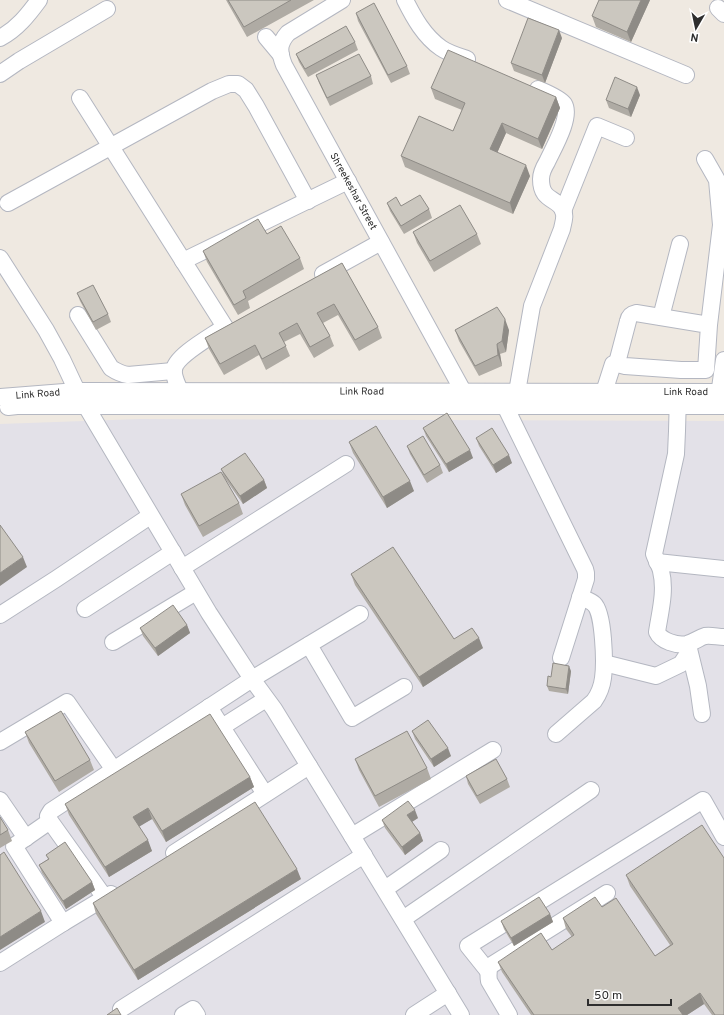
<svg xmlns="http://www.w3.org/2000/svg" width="724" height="1015" viewBox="0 0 724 1015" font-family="Overpass,sans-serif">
<rect width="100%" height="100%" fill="#efe9e1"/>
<path fill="#e3e1e8" d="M140,419L724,421V1015H0V424Z"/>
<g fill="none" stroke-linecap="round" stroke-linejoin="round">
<defs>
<g id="minor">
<path id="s1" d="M342,0L288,33C278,44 279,52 284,65L463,391V399"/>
<path d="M405,0C414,18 424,36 441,48C448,53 458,56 467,59"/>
<path d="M507,0L686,75"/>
<path d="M718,8L724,14"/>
<path d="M266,37L281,55"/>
<path d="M0,38C17,29 28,15 39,0"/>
<path d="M0,74L19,61L107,9"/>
<path d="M80,98L225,327"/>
<path d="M705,159L717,180L721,225L709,325L706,370H681L625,366L621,365L619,362L618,359L628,321C629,316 631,314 636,313L709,325"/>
<path d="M8,203L212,91L229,84H238L246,90L256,106L308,201"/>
<path d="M563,211L597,126L626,138"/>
<path d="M0,258L46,330L62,359L77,391L209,613L252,679L274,709L352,836L461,1015"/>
<path d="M183,261L348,181"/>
<path d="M323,274L381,242"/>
<path d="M78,315L111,368C117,372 121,374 128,375L173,371"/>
<path d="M661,317L680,244"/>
<path d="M180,391C178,385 173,377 174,370C175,356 212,336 223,328"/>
<path d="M517,392L532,306L562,229C563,223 566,216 563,210C557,197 541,202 541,179C541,174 544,167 547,162C553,149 572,117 564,104C560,98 545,92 538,89"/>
<path d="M604,392L613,364L619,362"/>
<path d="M678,395L677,431L676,454L654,554C656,560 660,566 661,571C666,591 660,612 657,632C661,641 677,646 687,644C694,642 699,638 705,636C711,635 718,637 724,637"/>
<path id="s2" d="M0,397L77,391L724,392"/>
<path d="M718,402L724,360"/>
<path d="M505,406L585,569L586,573V579L561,658"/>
<path d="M8,407L17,406H724"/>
<path d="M657,562L724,569"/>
<path d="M182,568L346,464"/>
<path d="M85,609L173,552"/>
<path d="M0,615L56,579L150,516"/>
<path d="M113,642L196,592"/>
<path d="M309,645L352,718L404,687"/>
<path d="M688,645L698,686L702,714"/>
<path d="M604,663L656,676L681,664L689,652"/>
<path d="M209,707L265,794"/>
<path d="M222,727L266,699"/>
<path d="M556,734L594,701C599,694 602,686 603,678C605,664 604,613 594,604C591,601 584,599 580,597"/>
<path d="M0,742L67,702L114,770"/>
<path d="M0,800L26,838"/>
<path d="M50,821L14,846L63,923"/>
<path d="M352,836L493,750"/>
<path d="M174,853L309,766"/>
<path d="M385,889L441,850"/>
<path d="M105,898L50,821L48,816L51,811L252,679L360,614"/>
<path d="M403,919L591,790"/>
<path d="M0,963L63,923L111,894"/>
<path d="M488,971L468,946L703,800L724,837"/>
<path d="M121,1009L364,855"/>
<path d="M183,1015L193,1009L197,1015"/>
<path d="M414,1015L448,993"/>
<path d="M509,1015L489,981C488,975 488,972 490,966L607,893"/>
</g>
</defs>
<use href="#minor" stroke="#b4b7c1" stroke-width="18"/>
<use href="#minor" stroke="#fff" stroke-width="16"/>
</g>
<path fill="#afaba4" d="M226,0H314L247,37Z
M650,0L631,42L596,27L592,16Z
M356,13L407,66L410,74L391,83L358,21Z
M562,38L545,83L514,71L511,63Z
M355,42L358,50L308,77L299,62L296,54Z
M316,75L371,76L373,84L330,106L319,83Z
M431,88L556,97L560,108L542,149L506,133L497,153L530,176L513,214L405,167L401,156L453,131L462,110L435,99Z
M640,95L631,117L609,108L606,100Z
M387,203L401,206L429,209L432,218L404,234L390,211Z
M413,232L477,234L481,244L434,272L417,243Z
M267,234L300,258L304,269L248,301L250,308L238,315L207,262L203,251Z
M342,263L378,327L382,338L359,351L338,315L323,323L330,336L334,346L314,358L300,334L284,342L290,356L266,370L259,355L224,375L209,349L205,338Z
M77,293L108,314L111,322L96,330L80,301Z
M455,330H509L506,352L500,354L502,366L479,376L459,341Z
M423,428L473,458L449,472L426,436Z
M476,438L512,463L496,473L479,446Z
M349,442L414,491L387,508L353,453Z
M407,446L440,465L443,473L427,483L410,454Z
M221,469L264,480L267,488L243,504L224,477Z
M181,494L239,503L243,514L203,537L185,505Z
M351,574L454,639L483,648L423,687L355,585Z
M187,625L190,633L158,656L143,636L140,628Z
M571,671L568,694L549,691L547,686L551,677Z
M412,731L451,756L434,767L415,739Z
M25,732L90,760L94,770L59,792L29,743Z
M355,759L427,768L431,779L379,807L359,770Z
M466,776L507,779L510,787L480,804L468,784Z
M250,777L254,787L166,842L152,819L139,826L152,851L109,877L69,815L65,804Z
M0,817L8,830L12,841L0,848Z
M418,818L412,822L420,833L423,841L405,855L385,828L382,820Z
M46,855L92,882L95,890L66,909L42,873L39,865L48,859Z
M626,875L724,1015H712L704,1004L687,1015H531L502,972L498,962L552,950L572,937L566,929L563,918L602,907L655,956L670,945L630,886Z
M301,879L138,980L96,914L93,903Z
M550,914L553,922L514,946L504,929L501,921Z"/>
<path fill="#8e8b86" d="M641,0H650L631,42L627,32Z
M559,30L562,38L545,83L542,75Z
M637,87L640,95L631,117L628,109Z
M556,97L560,108L542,149L538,139Z
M502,123L506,133L494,160L490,149Z
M526,165L530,176L513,214L510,203Z
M505,319L509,330L506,352L502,341Z
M497,344L500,354L502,366L498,355Z
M470,450L473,458L449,472L446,464Z
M509,455L512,463L496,473L493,465Z
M264,480L267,488L243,504L240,496Z
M410,481L414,491L387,508L383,497Z
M23,557L27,567L0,586V573Z
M187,625L190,633L158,656L155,648Z
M479,638L483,648L423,687L419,677Z
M569,666L571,671L568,694L566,689Z
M448,748L451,756L434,767L431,759Z
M250,777L254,787L166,842L162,831Z
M148,808L152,819L137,828L133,817Z
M415,810L418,818L410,823L407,815Z
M420,833L423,841L405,855L402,847Z
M148,840L152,851L109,877L105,867Z
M297,869L301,879L138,980L134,970Z
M92,882L95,890L66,909L63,901Z
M41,911L45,922L0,950V937Z
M550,914L553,922L514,946L511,938Z
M700,993L704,1004L687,1015H680L678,1008Z"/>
<path fill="#cbc7bf" stroke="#8e8b86" d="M228,0H291L244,27Z
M599,0H641L627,32L592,16Z
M374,3L407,66L388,75L356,13Z
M528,18L559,30L542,75L511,63Z
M346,26L355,42L305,69L296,54Z
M448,50L556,97L538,139L502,123L490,149L526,165L510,203L401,156L419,116L453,131L465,103L431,88Z
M359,54L371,76L327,98L316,75Z
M615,77L637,87L628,109L606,100Z
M420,195L429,209L401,226L387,203L396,197L401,206Z
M460,205L477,234L430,261L413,232Z
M258,219L267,234L281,226L300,258L243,291L246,298L234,305L203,251Z
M342,263L378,327L355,340L334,304L317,313L330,336L310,347L297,323L279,333L286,346L262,359L255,345L220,364L205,338Z
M93,285L108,314L93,322L77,293Z
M497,307L505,319L502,341L497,344L498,355L475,366L455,330Z
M447,413L470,450L446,464L423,428Z
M376,426L410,481L383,497L349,442Z
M492,428L509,455L493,465L476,438Z
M423,436L440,465L424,475L407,446Z
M245,453L264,480L240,496L221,469Z
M221,472L239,503L199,526L181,494Z
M0,525L23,557L0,573Z
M393,547L454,639L472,628L479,638L419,677L351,574Z
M173,605L187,625L155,648L140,628Z
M553,663L569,666L566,689L547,686L548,676L551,677Z
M61,711L90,760L55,781L25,732Z
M210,714L250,777L162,831L148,808L133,817L148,840L105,867L65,804Z
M428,720L448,748L431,759L412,731Z
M407,731L427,768L375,796L355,759Z
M496,759L507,779L477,796L466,776Z
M408,801L415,810L407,815L420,833L402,847L382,820Z
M255,802L297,869L134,970L93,903Z
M0,817L8,830L0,835Z
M702,825L724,858V1015H715L700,993L678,1008L683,1015H534L498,962L541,933L552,950L574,935L563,918L595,897L602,907L616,898L655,956L673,944L626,875Z
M65,842L92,882L63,901L39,865L49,859L46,855Z
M4,852L41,911L0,937V855Z
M539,897L550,914L511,938L501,921Z
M117,1008L121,1015H107Z"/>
<g text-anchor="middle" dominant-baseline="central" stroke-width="4" stroke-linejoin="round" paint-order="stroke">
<g font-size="10" fill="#2e2e2e" stroke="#fff">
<text stroke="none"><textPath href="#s1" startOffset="242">Shreekeshar Street</textPath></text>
<text stroke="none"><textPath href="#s2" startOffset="362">Link Road</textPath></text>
<text stroke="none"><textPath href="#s2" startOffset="686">Link Road</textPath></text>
<text stroke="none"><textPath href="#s2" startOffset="38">Link Road</textPath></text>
</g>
</g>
<g transform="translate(696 28) rotate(189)" stroke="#ffffff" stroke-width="3" paint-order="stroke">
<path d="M0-3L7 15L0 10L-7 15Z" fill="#2e2e2e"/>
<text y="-6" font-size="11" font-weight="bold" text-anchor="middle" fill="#2e2e2e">N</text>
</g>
<path d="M588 999v6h83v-6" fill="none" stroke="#2e2e2e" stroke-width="2"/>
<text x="594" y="999" font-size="12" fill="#2e2e2e" stroke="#ffffff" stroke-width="3" paint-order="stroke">50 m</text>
</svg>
